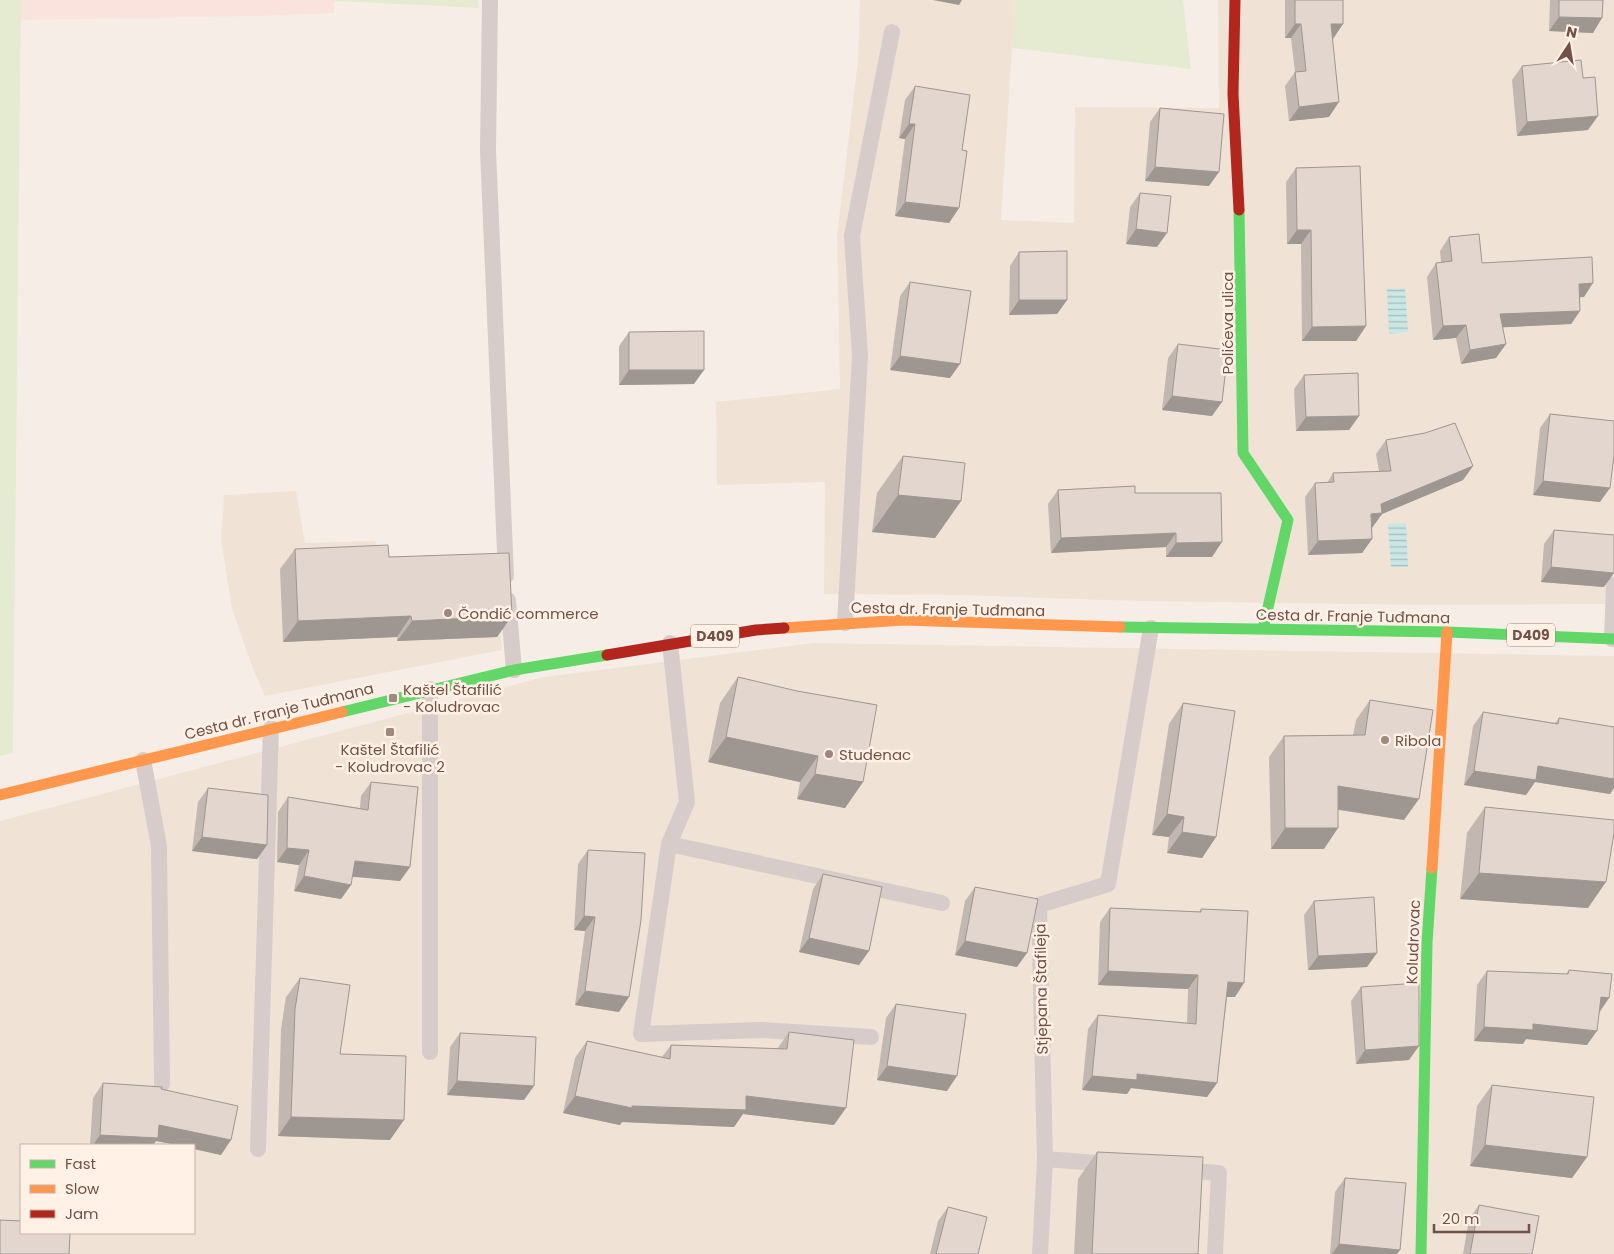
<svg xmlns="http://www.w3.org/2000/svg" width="1614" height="1254" viewBox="0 0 1614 1254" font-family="Poppins,sans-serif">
<defs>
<pattern id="water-rules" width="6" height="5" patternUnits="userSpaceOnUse" patternTransform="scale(1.25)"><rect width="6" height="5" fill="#c8e7e5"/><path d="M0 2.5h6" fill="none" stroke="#a7bebc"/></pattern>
</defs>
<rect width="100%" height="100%" fill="#f6eee6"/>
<path fill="#f1e2d6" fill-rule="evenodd" d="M860,0H1015L1001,220L1074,223L1075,107L1219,108L1218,0H1614V604L1427,605L1137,601L961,595L824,594L825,482L717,485L716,402L840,389L837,235L858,61Z
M296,491L305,543L375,541L388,571L497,567L502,650L265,696L253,669L232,609L221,539L224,495Z
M814,643L1614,656V1254H0V821L544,677ZM21,1145H194V1233H21Z"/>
<path fill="#f9e3dc" d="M21,0H334V13L257,16L20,20Z"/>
<path fill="#e4ebd1" d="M0,0H21L13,753L0,756Z
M334,0H478L479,8L334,1Z
M1015,0H1183L1191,69L1012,48Z"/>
<path fill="url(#water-rules)" d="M1405,288L1408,332L1389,334L1387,289Z
M1406,523L1408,567H1391L1388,524Z"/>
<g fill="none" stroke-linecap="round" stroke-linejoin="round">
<path stroke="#d7ccc9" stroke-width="16" d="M490,0L488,150L506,576
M508,600L514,670
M845,623L860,356L852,236L892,32
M1612,639L1614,585
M670,643L687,802L669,844L641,1034L762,1030L871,1037
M143,760L159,846L162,1084
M669,844L942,903
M430,1052V689
M258,1149L271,728
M1045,1159L1110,1164
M1182,1170L1219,1173L1215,1254
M1040,1254L1045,1159L1039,905L1108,884L1151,628"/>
<path stroke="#63d668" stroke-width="11" d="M1239,210L1243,453L1288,520L1263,629
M1120,627L1447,632L1614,639
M342,712L514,670L607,655
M1421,1254L1427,943L1432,868"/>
<path stroke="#ff974d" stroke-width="11" d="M784,628L903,620L1120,627
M0,795L342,712
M1432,868L1447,632"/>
<path stroke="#b3261e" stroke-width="11" d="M1235,0L1233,94L1239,210
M607,655L756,630L784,628"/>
</g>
<path fill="#c2b8b1" d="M1285,0H1343L1333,38L1329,117L1289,121L1285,86L1295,72L1291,38H1285Z
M1550,0H1603L1593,33L1549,31Z
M1522,66L1588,130L1517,136L1512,80Z
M915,86L962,150L959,208L949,223L895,216L905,139L899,138L905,100Z
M1160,108L1209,186L1145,181L1150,122Z
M1296,168L1366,326L1356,341H1302L1301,244H1287L1286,182Z
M1140,193L1157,247L1126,244L1130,207Z
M1449,237L1482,263L1584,297H1579L1580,311L1571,324L1502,327L1506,344L1496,358L1461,364L1456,338L1433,340L1427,277L1436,263L1441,262L1440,251Z
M1019,252L1067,300L1057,314L1009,315L1010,266Z
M910,282L950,378L890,370L900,296Z
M629,332L694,384L619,385V346Z
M1178,344L1212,416L1162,410L1168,358Z
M1304,375L1359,416L1349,430L1296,431L1294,389Z
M1550,414L1600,502L1533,495L1540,428Z
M1386,440L1473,466L1463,480L1382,514L1371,528L1372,539L1362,553L1308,555L1305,497L1315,483H1327L1333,473L1379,471L1376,454Z
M903,456L961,501L935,538L872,532L877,493Z
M1058,490L1135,493L1212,557H1166V547L1051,553L1048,504Z
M1554,530L1604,587L1541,582L1544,544Z
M295,549L389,557L512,616L497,637L397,641V637L283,642L280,569Z
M738,677L863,782L845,808L797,799L800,782L708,762L720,703Z
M1370,700L1404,820L1338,810L1324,849H1271L1269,757L1284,736L1353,735L1356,720Z
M1183,703L1216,837L1202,858L1167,853L1169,837L1152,835L1169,724Z
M1483,712L1555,723L1559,718L1614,727V788L1610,794L1535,782L1526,795L1464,785L1473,726Z
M371,782L410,867L400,881L352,876L351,885L341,899L294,891L299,865L277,862L278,812L288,797L360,808L361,796Z
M208,788L267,845L257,859L192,851L198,802Z
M1485,807L1588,908L1460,899L1467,833Z
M588,850L619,1012L575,1005L585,931L574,930L578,864Z
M823,874L869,951L859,965L799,952L813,889Z
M975,887L1017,967L955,955L965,901Z
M1314,901L1367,967L1308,970L1304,915Z
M1110,908L1199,912L1201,909L1235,997H1227L1217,1083L1207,1097L1131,1088L1127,1094L1082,1090L1088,1029L1098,1015L1187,1023L1188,989L1098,985L1100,922Z
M1569,970L1609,998L1600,1012L1587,1045L1526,1039L1523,1044L1474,1041L1477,985L1487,971L1566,974Z
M300,978L340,1054L390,1140L278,1136L281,1029L286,997Z
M1361,987L1409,1060L1356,1064L1351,1001Z
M896,1004L947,1091L877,1080L886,1018Z
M789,1032L834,1125L743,1114L734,1127L622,1122L620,1125L563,1113L575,1058L587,1041L662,1057L671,1045L777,1049Z
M460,1033L524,1100L447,1095L450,1047Z
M103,1083L161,1089L221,1155L194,1149V1145H177L156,1141L153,1145H90L93,1098Z
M1492,1085L1587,1157L1572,1178L1470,1166L1477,1106Z
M1097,1152L1198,1254H1074L1078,1179Z
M1345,1178L1397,1254H1330L1335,1192Z
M1479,1205L1532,1254H1463L1469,1219Z
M948,1207L978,1254H930L938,1221Z"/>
<path fill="#9e9690" d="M933,0H962L959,5Z
M1559,17L1602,18L1593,33L1549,31Z
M1295,24H1301L1291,38H1285Z
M1331,24H1343L1333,39Z
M1339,102L1329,117L1289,121L1299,107Z
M1598,116L1588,130L1517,136L1527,122Z
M909,124H915L905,139L899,138Z
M1155,167L1219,172L1209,186L1145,181Z
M905,202L959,208L949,223L895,216Z
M1136,229L1167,233L1157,247L1126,244Z
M1297,230H1311L1301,244H1287Z
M1593,283L1584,297L1569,298L1579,284Z
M1019,300H1067L1057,314L1009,315Z
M1580,311L1571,324L1490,328L1500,314Z
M1466,325L1456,338L1433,340L1443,326Z
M1366,326L1356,341H1302L1312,327Z
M1506,344L1496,358L1461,364L1470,350Z
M900,356L960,364L950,378L890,370Z
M629,370H704L694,384L619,385Z
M1172,396L1222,402L1212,416L1162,410Z
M1359,416L1349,430L1296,431L1306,417Z
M1473,466L1463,480L1382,514L1372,528H1361L1371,514L1381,504Z
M1543,481L1610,488L1600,502L1533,495Z
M898,495L961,501L935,538L872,532Z
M1176,533L1166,547L1051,553L1061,538Z
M1372,539L1362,553L1308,555L1318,541Z
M1222,542L1212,557H1166L1176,543Z
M1551,567L1614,573L1604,587L1541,582Z
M411,616L397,637L283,642L298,621Z
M512,616L497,637L397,641L412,621Z
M726,737L818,756L800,782L708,762Z
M1538,766L1614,779V788L1610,794L1535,782L1526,795L1464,785L1474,771Z
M815,774L863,782L845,808L797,799Z
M1338,786L1419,799L1404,820L1323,807Z
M1167,814L1184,817L1169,837L1152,835Z
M1285,828H1338L1324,849H1271Z
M1182,832L1216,837L1202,858L1167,853Z
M202,837L267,845L257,859L192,851Z
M287,848L309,850L299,865L277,862Z
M355,861L410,867L400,881L345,876Z
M1479,873L1606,882L1588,908L1460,899Z
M304,876L351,885L341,899L294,891Z
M584,916L595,917L585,931L574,930Z
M809,938L869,951L859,965L799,952Z
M965,941L1027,953L1017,967L955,955Z
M1377,953L1367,967L1308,970L1318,956Z
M1108,971L1198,975L1188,989L1098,985Z
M1228,982L1244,983L1235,997H1218Z
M585,991L629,997L619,1012L575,1005Z
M1601,997L1609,998L1599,1012Z
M1533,1024L1597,1031L1587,1045L1526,1039L1523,1044L1474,1041L1484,1027Z
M1419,1046L1409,1060L1356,1064L1365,1050Z
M887,1066L957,1076L947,1091L877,1080Z
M1137,1074L1217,1083L1207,1097L1131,1088L1127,1094L1082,1090L1092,1076Z
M457,1081L534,1086L524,1100L447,1095Z
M575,1096L632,1106L746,1096L846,1108L834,1125L743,1114L734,1127L622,1122L620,1125L563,1113Z
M291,1117L404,1120L390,1140L278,1136Z
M159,1125L231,1140L221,1155L194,1149V1145H177L156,1141L153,1145H93L100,1135Z
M1485,1145L1587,1157L1572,1178L1470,1166Z
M1339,1244L1400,1250L1397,1254H1332Z"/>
<path fill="#e2d6ce" stroke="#9e9690" d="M1295,0H1343V24H1331L1339,102L1299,107L1295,72L1306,71L1301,24H1295Z
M1559,0H1603L1602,18L1559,17Z
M1581,60L1583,78L1595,77L1598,116L1527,122L1522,66Z
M915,86L970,95L962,150L967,151L959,208L905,202L915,124H909Z
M1160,108L1224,114L1219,172L1155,167Z
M1360,166L1366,326L1312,327L1311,230H1297L1296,168Z
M1140,193L1171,196L1167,233L1136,229Z
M1479,234L1482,263L1592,257L1593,283L1579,284L1580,311L1500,314L1506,344L1470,350L1466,325L1443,326L1436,263L1452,261L1449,237Z
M1067,251V300H1019V252Z
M910,282L971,291L960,364L900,356Z
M704,331V370H629V332Z
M1178,344L1228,350L1222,402L1172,396Z
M1358,373L1359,416L1306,417L1304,375Z
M1550,414L1614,421V455L1610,488L1543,481Z
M1455,423L1473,466L1381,504L1382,513L1371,514L1372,539L1318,541L1315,483L1334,482L1333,473L1391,471L1386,440L1425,433Z
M903,456L965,463L961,501L898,495Z
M1135,486V493H1221L1222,542L1176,543V533L1061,538L1058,490Z
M1554,530L1614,535V573L1551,567Z
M388,545L389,557L509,553L512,616L412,621L411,616L298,621L295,549Z
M738,677L797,691L877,705L863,782L815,774L818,756L726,737Z
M1370,700L1433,710L1419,799L1338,786V828H1285L1284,736L1365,735Z
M1183,703L1235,711L1216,837L1182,832L1184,817L1167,814Z
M1483,712L1558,724L1559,718L1614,727V779L1538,766L1536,780L1474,771Z
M371,782L418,787L410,867L355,861L351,885L304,876L309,850L287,848L288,797L368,810Z
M208,788L268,795L267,845L202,837Z
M1485,807L1614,820V833L1606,882L1479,873Z
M588,850L645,853L641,920L629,997L585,991L595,917L584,916Z
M823,874L882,887L869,951L809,938Z
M975,887L1038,899L1027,953L965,941Z
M1374,897L1377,953L1318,956L1314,901Z
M1110,908L1201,912V909L1248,911L1244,983L1228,982L1217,1083L1137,1074V1080L1092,1076L1098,1015L1196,1024L1198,975L1108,971Z
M1569,970L1612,974L1609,998L1601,997L1597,1031L1533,1024V1030L1484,1027L1487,971L1568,974Z
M300,978L350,985L340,1054L406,1056L404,1120L291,1117L295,1009Z
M1419,983V1046L1365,1050L1361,987Z
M896,1004L966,1014L957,1076L887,1066Z
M789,1032L854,1040L846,1108L746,1096V1110L632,1106V1108L575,1096L587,1041L670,1059L671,1045L787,1049Z
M460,1033L536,1037L534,1086L457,1081Z
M103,1083L162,1087L161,1089L238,1106L231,1140L159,1125L158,1138L100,1135Z
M1492,1085L1594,1097L1587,1157L1485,1145Z
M1097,1152L1203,1157L1198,1254H1092Z
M1345,1178L1406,1183L1400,1250L1339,1244Z
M1479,1205L1539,1216L1532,1254H1470Z
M948,1207L987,1217L978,1254H936Z
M0,1220L21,1221V1233H70L69,1254H0Z"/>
<g fill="#a0887f" stroke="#fff1e6" stroke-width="2">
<circle cx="448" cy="613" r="5"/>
<rect x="388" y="693" width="10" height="10" rx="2.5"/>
<rect x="385" y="727" width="10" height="10" rx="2.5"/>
<circle cx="1385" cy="740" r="5"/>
<circle cx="829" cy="754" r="5"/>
</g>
<g text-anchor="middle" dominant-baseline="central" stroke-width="5" stroke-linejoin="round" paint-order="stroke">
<g fill="#fff1e6" stroke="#9c8177" stroke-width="1">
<rect x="1507" y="623.5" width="48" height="23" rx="4"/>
<rect x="691" y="624.5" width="48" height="23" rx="4"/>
</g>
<g font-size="14" font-weight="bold" fill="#725148">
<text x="1531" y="635">D409</text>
<text x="715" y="636">D409</text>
</g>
<g font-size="15" fill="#725148" stroke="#fff1e6">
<text transform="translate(1227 323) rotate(-90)">Polićeva ulica</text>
<text transform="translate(948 609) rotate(1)">Cesta dr. Franje Tuđmana</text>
<text transform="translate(1353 616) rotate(1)">Cesta dr. Franje Tuđmana</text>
<text transform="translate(279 711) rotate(-14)">Cesta dr. Franje Tuđmana</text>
<text transform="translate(1413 942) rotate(-88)">Koludrovac</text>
<text transform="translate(1041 989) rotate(-91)">Stjepana Štafileja</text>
</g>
<g font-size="15" fill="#725148" stroke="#fff1e6" text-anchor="start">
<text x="458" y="613">Čondić commerce</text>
<text x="403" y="689">Kaštel Štafilić<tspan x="403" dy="17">- Koludrovac</tspan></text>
<text x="1395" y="740">Ribola</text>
<text x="390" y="749" text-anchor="middle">Kaštel Štafilić<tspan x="390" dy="17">- Koludrovac 2</tspan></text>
<text x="839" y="754">Studenac</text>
</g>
</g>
<rect x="20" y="1144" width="175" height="90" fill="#fff1e6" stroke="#c7b1a7"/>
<rect x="30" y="1160" width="25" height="8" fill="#63d668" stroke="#c7b1a7"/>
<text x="65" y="1169" font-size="15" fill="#725148">Fast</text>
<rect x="30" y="1185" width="25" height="8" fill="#ff974d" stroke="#c7b1a7"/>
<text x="65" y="1194" font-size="15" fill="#725148">Slow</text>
<rect x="30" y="1210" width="25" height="8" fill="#b3261e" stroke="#c7b1a7"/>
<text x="65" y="1219" font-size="15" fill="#725148">Jam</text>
<g transform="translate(1569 45) rotate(12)" stroke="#fff1e6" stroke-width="4" paint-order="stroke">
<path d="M0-4L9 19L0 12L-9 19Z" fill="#725148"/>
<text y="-8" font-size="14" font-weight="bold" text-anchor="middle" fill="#725148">N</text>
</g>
<path d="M1434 1224v8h95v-8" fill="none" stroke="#725148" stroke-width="2.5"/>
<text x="1442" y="1224" font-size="15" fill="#725148" stroke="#fff1e6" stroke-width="4" paint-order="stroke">20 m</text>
</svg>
